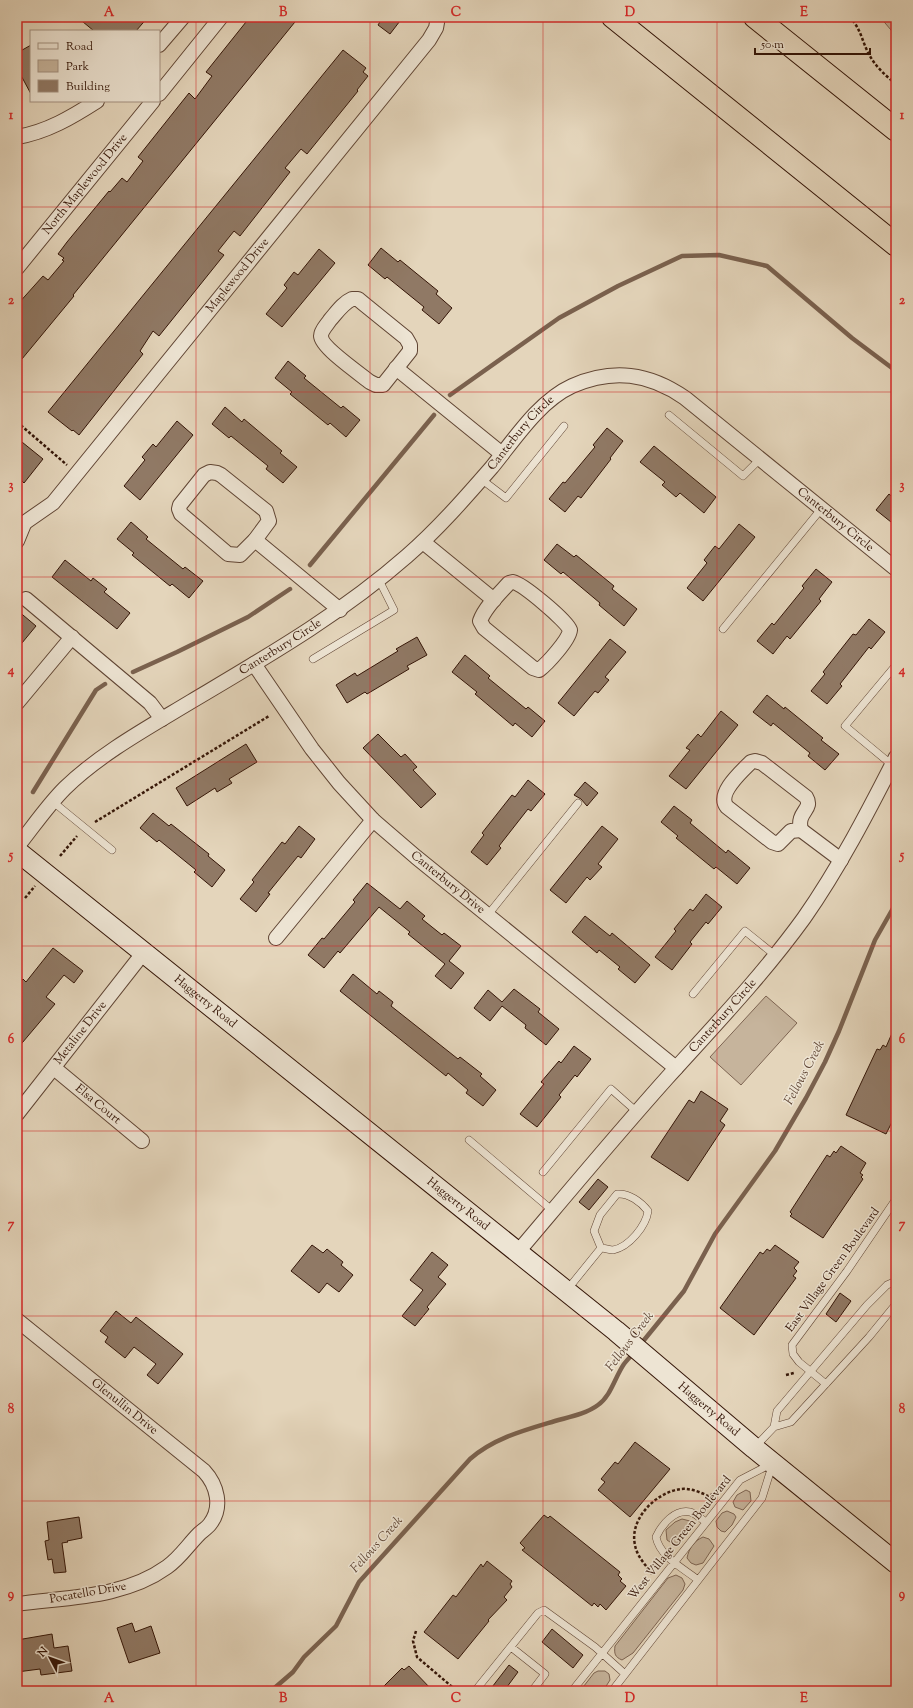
<svg xmlns="http://www.w3.org/2000/svg" width="913" height="1708" viewBox="0 0 913 1708" font-family="'Sorts Mill Goudy',serif">
<rect width="100%" height="100%" fill="#e4d5bb"/>
<filter id="stains"><feTurbulence type="fractalNoise" baseFrequency=".005" numOctaves="4"/><feColorMatrix values="0 0 0 0 .2 0 0 0 0 .09 0 0 0 0 .02 0 0 0 .5 -.17"/></filter>
<radialGradient id="worn" r=".72"><stop offset=".6" stop-color="#630" stop-opacity="0"/><stop offset="1" stop-color="#630" stop-opacity=".3"/></radialGradient>
<path fill="#c6b49c" stroke="#7d6452" d="M880,17H896V36Z
M766,996L797,1023L741,1085L710,1057Z
M746,1490L750,1492L751,1501L743,1510L735,1507L733,1502L737,1495Z
M727,1511L734,1514L736,1517L732,1525L725,1532L721,1531L717,1527L716,1521L722,1513Z
M682,1519L690,1521L692,1524L676,1546L667,1540L666,1530L675,1522Z
M703,1537L709,1539L714,1546L703,1563L696,1565L691,1563L687,1558C689,1548 694,1541 703,1537Z
M676,1575L682,1578L685,1584L683,1590L633,1653L622,1660C615,1657 614,1654 615,1646L668,1578Z
M598,1671H605L609,1674L610,1680L603,1691H580L594,1673Z"/>
<g fill="none" stroke-linecap="round" stroke-linejoin="round">
<path stroke="#7a614e" stroke-width="4.5" d="M450,395L559,318L618,286L682,256L719,255L767,266L852,338L896,371
M310,565L434,415
M133,672L177,652L248,617L290,589
M33,792L96,690L105,684
M640,1345L684,1291L715,1234L775,1151L806,1098L825,1062L839,1031L875,940L896,903
M271,1691L293,1672L304,1657L336,1626L359,1582L470,1459C494,1438 525,1430 555,1421C569,1417 586,1414 598,1405C611,1396 615,1377 624,1364C627,1360 631,1356 634,1353"/>
</g>
<path fill="#907965" stroke="#341507" d="M77,17H148L136,31H94Z
M250,17H299L73,295L74,296L17,365V305L43,276L48,280L64,261L62,260L64,258L58,254L67,242L109,191L110,192L122,178L127,182L143,161L138,157L189,93L195,99L212,76L206,72Z
M383,17H403L390,34L378,25Z
M31,45V94L17,68V53Z
M343,50L366,68L363,72L368,76L357,90L358,91L307,154L301,149L285,168L290,172L240,236L234,231L218,251L224,255L159,336L153,331L140,351L143,354L79,435L73,430L72,431L48,412Z
M381,248L398,262L400,260L438,291L436,294L452,308L439,324L422,310L424,307L387,277L385,279L368,265Z
M319,249L335,263L282,327L266,314L287,288L284,285L294,272L298,275Z
M288,361L306,376L304,378L341,408L343,406L360,420L346,437L330,423L328,425L290,394L292,392L275,378Z
M225,407L242,422L244,419L282,451L280,453L297,467L283,483L266,469L268,466L231,436L229,438L212,424Z
M177,421L193,435L140,500L124,486L145,460L142,457L153,444L156,447Z
M607,428L623,441L610,458L611,459L581,498L578,496L565,512L549,499L563,482L565,483L595,447L593,445Z
M17,438L43,459L24,483L17,476Z
M654,446L716,497L704,513L680,493L676,497L662,485L665,482L640,462Z
M889,494L896,500V526L876,510Z
M131,522L148,537L146,539L183,569L185,567L203,581L189,598L172,584L170,586L132,555L134,553L117,539Z
M739,524L755,537L703,601L687,588L707,563L704,560L715,546L719,549Z
M557,544L574,557L576,555L614,586L612,589L637,609L624,626L599,605L600,603L563,572L561,574L544,560Z
M65,560L91,581L93,578L107,589L104,592L130,613L117,629L52,577Z
M816,569L832,582L819,599L821,601L790,639L787,636L773,654L757,641L772,623L774,625L804,588L802,586Z
M17,610L36,626L17,649Z
M869,619L885,632L871,649L869,647L840,684L842,686L827,704L811,691L825,674L823,672L853,634L856,635Z
M417,637L427,655L407,666L409,669L367,694L365,692L347,703L336,685L355,673L357,676L398,651L396,649Z
M610,639L626,652L605,677L609,680L598,693L595,691L574,716L558,703Z
M465,655L490,676L488,678L526,709L528,707L545,721L532,737L515,723L513,726L475,694L477,692L452,672Z
M767,695L784,709L785,707L823,738L821,740L839,754L825,770L808,756L810,753L773,723L771,726L753,712Z
M721,711L738,725L686,789L669,776L690,750L686,748L698,734L701,737Z
M378,734L401,757L405,754L417,767L413,770L436,794L421,808L363,748Z
M246,744L257,762L229,779L232,783L217,792L215,788L187,806L176,788Z
M528,780L545,794L531,811L528,809L499,846L501,848L487,865L471,852L484,835L482,833L512,795L515,797Z
M585,782L598,793L587,806L581,799L574,795Z
M674,806L692,820L690,823L726,853L728,850L750,868L737,884L716,867L714,869L676,838L678,836L661,822Z
M153,813L169,826L171,824L209,854L208,856L225,870L212,887L194,872L196,870L159,840L157,842L140,828Z
M299,826L315,839L301,858L298,856L268,893L270,894L256,912L240,899L254,882L252,880L282,842L285,844Z
M602,826L618,839L598,864L602,867L590,880L587,877L566,903L550,890Z
M367,883L400,909L407,901L425,916L422,919L442,935L444,933L461,946L449,961L464,973L451,989L435,976L445,964L408,934L410,932L379,907L340,953L338,951L324,968L308,955L322,938L324,939L355,902L353,900Z
M706,894L722,907L708,924L706,922L690,942L692,944L672,970L655,957L676,931L674,929L690,909L693,911Z
M585,916L610,936L612,933L650,965L635,983L618,969L620,967L599,950L597,953L572,932Z
M53,948L83,971L74,983L64,975L46,997L55,1004L17,1049V987L23,979L26,982Z
M353,974L377,994L379,991L393,1002L391,1006L458,1059L460,1057L482,1074L480,1076L496,1090L483,1106L466,1093L468,1090L448,1073L446,1076L340,991Z
M514,989L540,1009L538,1012L559,1029L546,1045L525,1028L526,1025L502,1006L490,1021L474,1008L488,990L502,1002Z
M896,1024V1114L886,1134L846,1115L877,1049L880,1050L883,1045L886,1047Z
M574,1046L591,1059L577,1077L575,1075L559,1095L561,1097L537,1127L520,1114L544,1084L541,1082L559,1061L561,1063Z
M701,1091L728,1109L720,1121L725,1125L688,1181L651,1157L689,1100L694,1103Z
M841,1146L866,1163L860,1173L863,1175L861,1177L863,1179L823,1238L790,1216L792,1214L790,1212L827,1155L830,1157L834,1151L836,1153Z
M598,1179L608,1187L589,1210L579,1202Z
M312,1245L323,1253L327,1249L343,1262L341,1265L353,1275L339,1292L327,1283L319,1293L291,1271Z
M775,1245L799,1262L794,1268L797,1271L793,1276L796,1278L754,1335L720,1308L760,1252L763,1254L767,1249L770,1251Z
M432,1252L448,1265L438,1277L446,1284L427,1307L429,1309L415,1326L402,1316L423,1290L410,1280Z
M840,1293L851,1301L836,1322L826,1314Z
M116,1311L131,1323L136,1317L183,1354L158,1384L147,1375L156,1364L134,1347L125,1358L105,1342L108,1337L100,1331Z
M635,1442L670,1469L630,1517L598,1490L605,1482L601,1479L615,1462L618,1464Z
M544,1515L548,1518L550,1516L620,1572L618,1575L622,1579L620,1581L626,1586L606,1610L600,1604L598,1607L594,1603L592,1606L522,1550L525,1548L520,1543Z
M79,1517L82,1538L67,1541L68,1542L62,1543L66,1572L54,1573L52,1559L48,1560L45,1541L49,1540L47,1522Z
M487,1561L512,1581L510,1584L512,1587L504,1597L507,1600L488,1620L489,1621L458,1659L424,1632L453,1595L456,1597L481,1564L483,1567Z
M132,1623L135,1632L151,1626L160,1653L129,1663L117,1628Z
M552,1629L583,1655L573,1668L542,1642Z
M52,1634L54,1648L68,1646L72,1671L41,1675L40,1669L17,1672V1640Z
M509,1665L518,1672L504,1691H489Z
M409,1666L433,1691H379L402,1668L404,1670Z"/>
<g fill="none" stroke-linecap="round" stroke-linejoin="round">
<defs>
<path id="service" d="M669,415L743,476L760,459
M481,479L506,498L564,426
M723,629L822,508
M313,659L394,610L379,580
M892,765L845,726L896,665
M52,801L112,850
M487,916L578,803
M693,994L745,931L776,956
M469,1140L553,1211
M543,1172L611,1089L637,1112
M567,1290L601,1248L594,1231L600,1215L617,1194C629,1193 641,1202 648,1211C646,1226 629,1247 613,1250C610,1250 604,1248 601,1248
M826,1384L799,1362L793,1354L792,1345L847,1271L896,1199
M774,1427L777,1411L867,1305L887,1285L896,1281
M754,1448L774,1427L791,1422L869,1337L896,1304
M698,1580C683,1568 660,1557 656,1537C662,1524 675,1509 690,1512C695,1513 701,1519 706,1522
M511,1647L545,1674L532,1691
M475,1691L538,1613L544,1610L595,1647L625,1674
M572,1691L740,1480L771,1464
M612,1691L762,1498L772,1466"/>
<g id="minor">
<path d="M159,45L183,17"/>
<path d="M159,94L221,17"/>
<path d="M17,137C47,132 72,117 97,101"/>
<path id="s1" d="M17,268L153,101"/>
<path d="M352,299H358L364,304L406,338L410,345V351L383,385H376L370,382C360,374 321,347 321,336C321,330 327,325 330,320C337,312 343,303 352,299Z"/>
<path d="M396,368L502,454"/>
<path d="M210,472L217,473L221,475L266,511L269,521L255,540L240,555L228,554L181,514L179,509L180,505L204,475Z"/>
<path id="s2" d="M17,528L53,503L429,40L436,28L438,17"/>
<path d="M255,540L340,610"/>
<path d="M17,541L24,524"/>
<path d="M423,542L494,600"/>
<path d="M513,582C523,584 567,621 570,630C569,640 547,664 539,670L533,668L484,628L480,621C485,607 499,594 509,583Z"/>
<path d="M26,599L150,703L162,719"/>
<path id="s3" d="M254,664L312,749L339,783L373,820L416,857L676,1068"/>
<path d="M17,703L72,637"/>
<path d="M755,761L762,763L806,797C814,810 796,811 801,830L791,831L778,844L772,842L727,807C716,794 741,772 751,762Z"/>
<path d="M801,830L841,860"/>
<path id="s4" d="M17,847C33,827 47,806 65,788C101,753 149,727 192,701C266,657 341,614 407,556C438,529 465,498 492,467C514,440 539,401 572,386C613,368 649,373 685,398L896,569"/>
<path d="M276,938L373,820"/>
<path id="s5" d="M54,1068L142,1141"/>
<path id="s6" d="M17,1114L144,952"/>
<path id="s7" d="M517,1253C567,1194 616,1135 667,1078C714,1026 762,976 804,918C839,868 868,812 896,757"/>
<path id="s8" d="M17,1320L204,1471C217,1485 223,1507 210,1524C207,1528 202,1531 199,1534C188,1545 180,1558 167,1567C124,1598 68,1597 17,1604"/>
</g>
<g id="secondary">
<path id="s9" d="M17,851L616,1331L754,1448L896,1563"/>
</g>
<path id="motorway" d="M613,17L896,245
M755,17L896,130"/>
</defs>
<use href="#service" stroke="#604534" stroke-width="8"/>
<use href="#minor" stroke="#604534" stroke-width="16"/>
<use href="#secondary" stroke="#341507" stroke-width="22"/>
<use href="#motorway" stroke="#341507" stroke-width="24"/>
<path stroke="#341507" stroke-width="2.5" stroke-dasharray="3 2" stroke-linecap="butt" d="M849,17C861,27 862,43 870,56C876,67 886,76 896,84
M17,422L67,465
M95,822L269,716
M60,856L77,836
M25,898L35,886
M786,1375L794,1373
M652,1574C646,1565 637,1557 635,1545C629,1519 656,1492 681,1489C690,1488 700,1492 708,1496L716,1493
M416,1631L413,1641L417,1657L457,1691"/>
<use href="#service" stroke="#ede4d3" stroke-width="7"/>
<use href="#minor" stroke="#ede4d3" stroke-width="14"/>
<use href="#secondary" stroke="#ede4d3" stroke-width="20"/>
<use href="#motorway" stroke="#e4d5bb" stroke-width="22"/>
</g>
<path fill="none" stroke="#d62828" stroke-width="1" stroke-opacity="0.55" d="M196,17V1691M370,17V1691M543,17V1691M717,17V1691M17,207H896M17,392H896M17,577H896M17,762H896M17,946H896M17,1131H896M17,1316H896M17,1501H896"/>
<g text-anchor="middle" dominant-baseline="central" stroke-width="3" stroke-linejoin="round" paint-order="stroke">
<g font-size="12" fill="#341507" stroke="#ede4d3">
<text stroke="none"><textPath href="#s1" startOffset="108">North Maplewood Drive</textPath></text>
<text stroke="none"><textPath href="#s2" startOffset="337">Maplewood Drive</textPath></text>
<text stroke="none"><textPath href="#s4" startOffset="658">Canterbury Circle</textPath></text>
<text stroke="none"><textPath href="#s4" startOffset="1041">Canterbury Circle</textPath></text>
<text stroke="none"><textPath href="#s4" startOffset="334">Canterbury Circle</textPath></text>
<text stroke="none"><textPath href="#s3" startOffset="294">Canterbury Drive</textPath></text>
<text stroke="none"><textPath href="#s9" startOffset="241">Haggerty Road</textPath></text>
<text stroke="none"><textPath href="#s7" startOffset="314">Canterbury Circle</textPath></text>
<text stroke="none"><textPath href="#s6" startOffset="103">Metaline Drive</textPath></text>
<text stroke="none"><textPath href="#s5" startOffset="57">Elsa Court</textPath></text>
<text stroke="none"><textPath href="#s9" startOffset="565">Haggerty Road</textPath></text>
<text transform="translate(833 1270) rotate(-54)">East Village Green Boulevard</text>
<text stroke="none"><textPath href="#s8" startOffset="138">Glenullin Drive</textPath></text>
<text stroke="none"><textPath href="#s9" startOffset="889">Haggerty Road</textPath></text>
<text transform="translate(680 1538) rotate(-51)">West Village Green Boulevard</text>
<text transform="translate(88 1593) rotate(-10)">Pocatello Drive</text>
</g>
<g font-size="13" font-style="italic" fill="#624837" stroke="#ede4d3">
<text transform="translate(805 1073) rotate(-62)">Fellows Creek</text>
<text transform="translate(630 1342) rotate(-53)">Fellows Creek</text>
<text transform="translate(377 1545) rotate(-48)">Fellows Creek</text>
</g>
</g>
<rect width="913" height="1708" fill="none" stroke="#e4d5bb" stroke-width="44"/>
<rect x="30" y="30" width="130" height="72" fill="#ede4d3" stroke="#a39181"/>
<rect x="38" y="43" width="20" height="6" fill="#ede4d3" stroke="#a39181"/>
<text x="66" y="50" font-size="12" fill="#341507">Road</text>
<rect x="38" y="60" width="20" height="12" fill="#c6b49c" stroke="#a39181"/>
<text x="66" y="70" font-size="12" fill="#341507">Park</text>
<rect x="38" y="80" width="20" height="12" fill="#907965" stroke="#a39181"/>
<text x="66" y="90" font-size="12" fill="#341507">Building</text>
<g transform="translate(50 1658) rotate(311)" stroke="#ede4d3" stroke-width="3" paint-order="stroke">
<path d="M0-3L7 15L0 10L-7 15Z" fill="#341507"/>
<text y="-6" font-size="11" font-weight="bold" text-anchor="middle" fill="#341507">N</text>
</g>
<path d="M755 48v6h115v-6" fill="none" stroke="#341507" stroke-width="2"/>
<text x="761" y="48" font-size="12" fill="#341507" stroke="#ede4d3" stroke-width="3" paint-order="stroke">50 m</text>
<rect x="22" y="22" width="869" height="1664" fill="none" stroke="#d62828" stroke-width="1.5"/>
<g font-size="13" text-anchor="middle" font-weight="bold" fill="#d62828">
<text x="109" y="16">A</text>
<text x="283" y="16">B</text>
<text x="456" y="16">C</text>
<text x="630" y="16">D</text>
<text x="804" y="16">E</text>
<text x="11" y="119">1</text>
<text x="902" y="119">1</text>
<text x="11" y="304">2</text>
<text x="902" y="304">2</text>
<text x="11" y="489">3</text>
<text x="902" y="489">3</text>
<text x="11" y="674">4</text>
<text x="902" y="674">4</text>
<text x="11" y="859">5</text>
<text x="902" y="859">5</text>
<text x="11" y="1043">6</text>
<text x="902" y="1043">6</text>
<text x="11" y="1228">7</text>
<text x="902" y="1228">7</text>
<text x="11" y="1413">8</text>
<text x="902" y="1413">8</text>
<text x="11" y="1598">9</text>
<text x="902" y="1598">9</text>
<text x="109" y="1702">A</text>
<text x="283" y="1702">B</text>
<text x="456" y="1702">C</text>
<text x="630" y="1702">D</text>
<text x="804" y="1702">E</text>
</g>
<rect width="100%" height="100%" filter="url(#stains)"/>
<rect width="100%" height="100%" fill="url(#worn)"/>
</svg>
